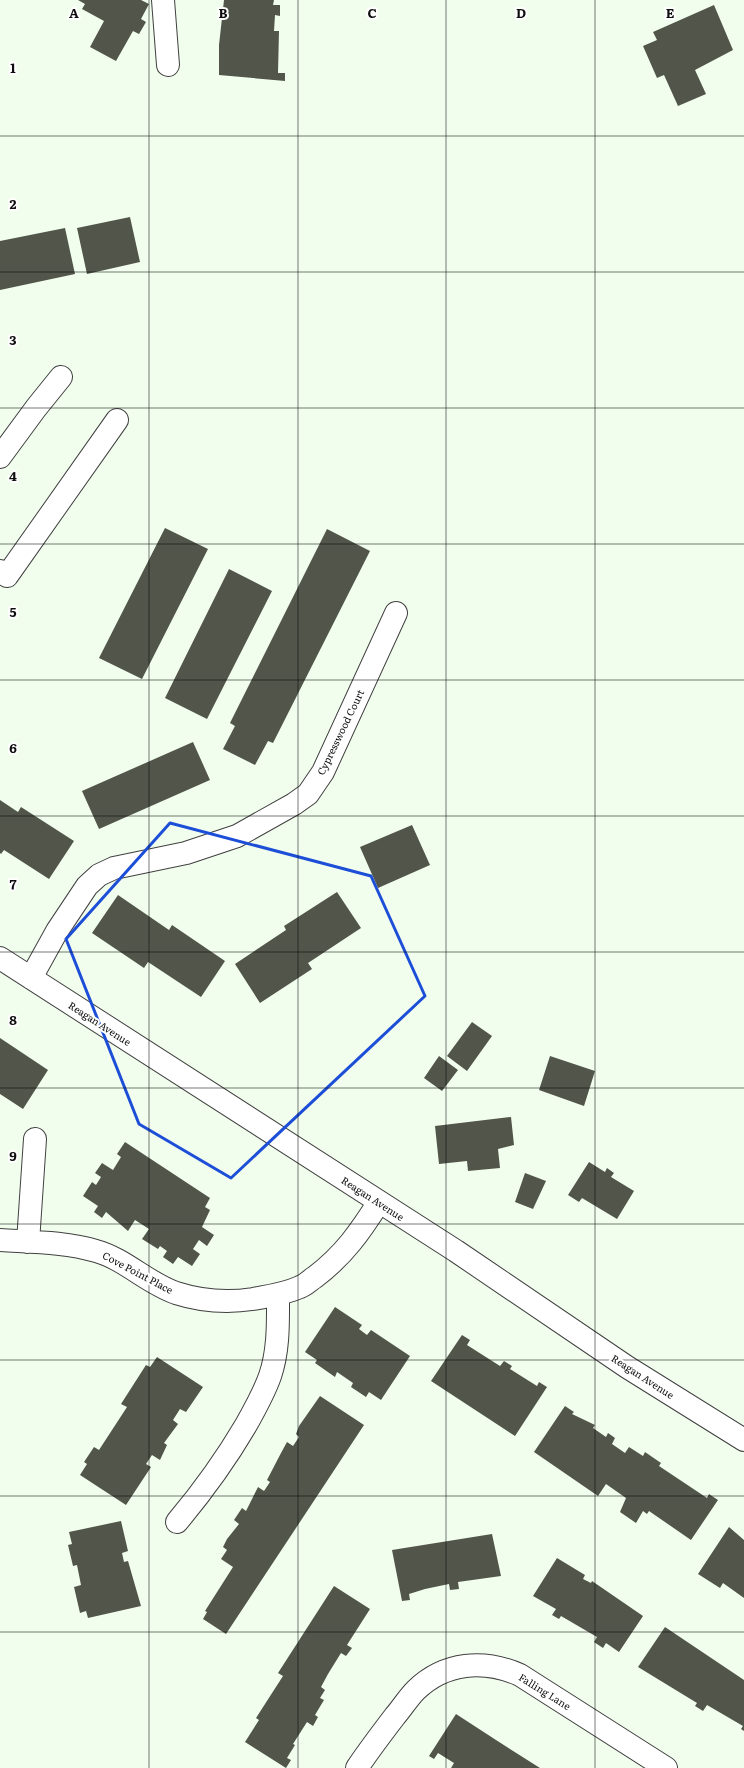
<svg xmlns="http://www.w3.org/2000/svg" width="744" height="1768" viewBox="0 0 744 1768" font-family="Literata,serif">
<rect width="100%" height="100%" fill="#f2feed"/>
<path fill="#51554a" d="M78,0H141L149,4L141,19L146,22L139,34L133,31L116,61L90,47L104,21L82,9L85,4Z
M224,0H274L273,5H280V16L275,15L274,31H279L278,73H285V81L219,75V45Z
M714,5L733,50L695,70L706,94L678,106L664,75L657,78L643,46L657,40L653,32Z
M130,217L140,262L87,274L77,228Z
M65,228L75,274L0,290V241Z
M165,528L208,549L142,679L99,658Z
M327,529L370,551L273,743L268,741L255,765L223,749L235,726L230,723Z
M229,569L272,591L207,719L165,698Z
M193,742L210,780L99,829L82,791Z
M0,800L18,812L21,807L74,841L49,879L4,850L1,854L0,853Z
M412,825L430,865L378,888L360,847Z
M337,892L361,928L308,963L312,969L260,1003L235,964L286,930L284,926Z
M118,895L169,930L172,925L225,961L201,997L148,962L144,968L92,933Z
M472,1022L492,1036L467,1071L447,1056Z
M0,1038L48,1070L23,1109L0,1094Z
M439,1056L458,1070L442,1091L424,1078Z
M550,1056L595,1071L584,1106L539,1090Z
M511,1117L514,1145L498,1149L500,1168L468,1171L467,1161L439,1164L435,1126Z
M125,1142L210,1198L205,1207L210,1210L202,1227L214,1235L207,1246L199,1240L193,1249L200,1254L192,1266L178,1257L173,1264L163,1257L167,1251L160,1246L158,1249L142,1239L149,1229L135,1220L128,1231L106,1212L102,1218L94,1212L98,1206L83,1196L92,1182L96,1185L101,1177L95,1173L102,1163L113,1170L121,1157L117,1154Z
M589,1162L605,1172L607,1168L614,1173L611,1177L634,1191L617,1219L582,1198L579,1202L568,1195Z
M525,1173L546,1181L533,1209L515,1202Z
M335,1307L362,1325L359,1329L367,1335L371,1330L410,1356L381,1400L369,1392L366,1397L351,1387L353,1383L337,1372L335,1377L315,1363L317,1360L305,1352Z
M462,1335L470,1340L467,1345L500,1366L504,1361L512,1366L510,1369L537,1386L539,1382L547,1387L515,1436L431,1381Z
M157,1357L203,1387L186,1412L180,1409L173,1420L178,1424L164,1443L167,1445L160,1460L152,1455L146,1464L151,1467L126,1505L80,1475L87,1464L84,1462L94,1447L99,1450L127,1407L121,1404L146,1365L150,1367Z
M320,1396L364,1425L226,1634L203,1619L207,1612L205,1611L233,1567L221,1559L227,1550L223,1547L227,1539L239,1524L234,1520L242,1508L246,1511L258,1487L264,1491L270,1482L267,1480L281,1453L287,1442L293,1446L299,1437L296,1434L299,1426Z
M565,1406L574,1412L572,1414L595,1425L593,1428L606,1437L608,1433L615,1438L612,1444L625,1453L629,1447L643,1456L645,1452L661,1463L659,1466L707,1498L709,1494L718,1500L691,1540L649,1511L647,1514L643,1511L636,1523L620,1512L626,1498L606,1484L598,1496L534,1452Z
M121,1521L128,1551L122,1553L124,1562L128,1561L141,1606L88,1618L86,1611L80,1613L74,1587L81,1585L77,1565L73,1566L68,1545L72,1544L69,1532Z
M729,1527L744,1540V1598L723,1583L720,1588L698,1574Z
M492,1534L501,1576L458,1582L459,1589L450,1590L449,1584L425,1589L409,1594L410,1600L402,1601L392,1550Z
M557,1558L585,1575L583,1579L591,1583L592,1581L643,1616L619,1652L606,1643L603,1648L594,1642L597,1637L561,1616L559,1619L552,1615L556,1609L533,1596Z
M334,1586L370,1609L347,1645L352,1648L346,1656L341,1653L328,1674L321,1687L325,1690L320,1698L324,1700L315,1715L318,1717L313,1726L307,1722L293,1744L295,1745L287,1758L291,1760L286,1768L245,1742L259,1720L256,1718L283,1676L278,1673Z
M665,1627L744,1680V1731L741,1729L743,1726L707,1705L703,1711L695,1706L697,1703L638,1667Z
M456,1714L496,1740L540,1768H451L454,1763L438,1753L434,1759L429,1756Z"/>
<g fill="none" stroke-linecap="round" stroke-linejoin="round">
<defs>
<path id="minor" d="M163,0L168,65
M0,457L36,408L61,377
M0,571L7,576L117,420
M0,958L456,1251L627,1367L744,1440
M31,978L57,931L87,886L99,875L114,868L186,853L237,836L294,804L308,794L323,772L396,613
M0,1240C31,1242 66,1242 96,1251C125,1259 147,1283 176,1293C201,1301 227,1303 253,1299C269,1296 285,1294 300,1287C306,1285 310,1280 315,1277C344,1255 360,1232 379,1202
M28,1242L35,1139
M177,1522C203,1491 226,1459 246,1425C255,1409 264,1393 270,1376C279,1350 278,1321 278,1295
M357,1768C369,1750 382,1733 395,1716C402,1708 408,1698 416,1690C445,1662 484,1659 520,1675L666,1768"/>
</defs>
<use href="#minor" stroke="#404040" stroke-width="24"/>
<use href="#minor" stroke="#fff" stroke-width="22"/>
</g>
<path fill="none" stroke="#1d4ed8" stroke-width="3" stroke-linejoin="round" d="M170,823L371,876L425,996L231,1178L139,1124L66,939Z"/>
<path fill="none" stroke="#0d0d0d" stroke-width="1" stroke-opacity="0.55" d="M149,0V1768M298,0V1768M446,0V1768M595,0V1768M0,136H744M0,272H744M0,408H744M0,544H744M0,680H744M0,816H744M0,952H744M0,1088H744M0,1224H744M0,1360H744M0,1496H744M0,1632H744"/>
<g text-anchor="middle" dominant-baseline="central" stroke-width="4" stroke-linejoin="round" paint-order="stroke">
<g font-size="10" fill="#0d0d0d" stroke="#fff">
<text transform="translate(340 732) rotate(-64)">Cypresswood Court</text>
<text transform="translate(100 1023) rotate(33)">Reagan Avenue</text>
<text transform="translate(373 1198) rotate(33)">Reagan Avenue</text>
<text transform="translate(138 1272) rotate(28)">Cove Point Place</text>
<text transform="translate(643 1376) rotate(33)">Reagan Avenue</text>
<text transform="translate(545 1691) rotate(32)">Falling Lane</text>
</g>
</g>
<g font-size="13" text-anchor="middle" font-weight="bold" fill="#0d0d0d" stroke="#fff" stroke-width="4" stroke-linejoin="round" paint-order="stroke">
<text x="74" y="18">A</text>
<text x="223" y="18">B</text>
<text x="372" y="18">C</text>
<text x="521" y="18">D</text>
<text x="670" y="18">E</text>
<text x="13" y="73">1</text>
<text x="13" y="209">2</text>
<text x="13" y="345">3</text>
<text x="13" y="481">4</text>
<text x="13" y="617">5</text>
<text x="13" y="753">6</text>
<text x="13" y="889">7</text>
<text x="13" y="1025">8</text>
<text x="13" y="1161">9</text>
</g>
</svg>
